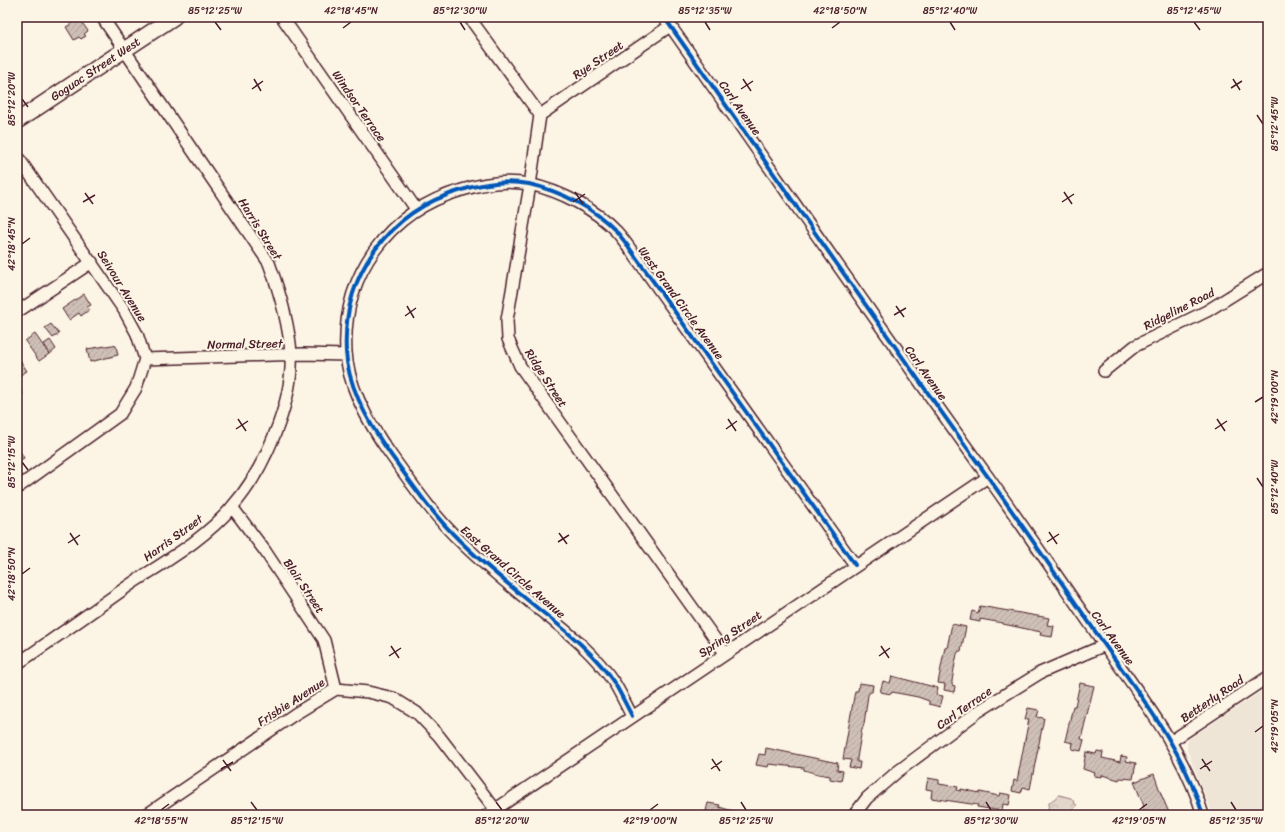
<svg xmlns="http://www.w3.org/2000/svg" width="1285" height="832" viewBox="0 0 1285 832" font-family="Sriracha,sans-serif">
<defs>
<pattern id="park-crowns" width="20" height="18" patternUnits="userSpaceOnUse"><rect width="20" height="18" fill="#e2d5ca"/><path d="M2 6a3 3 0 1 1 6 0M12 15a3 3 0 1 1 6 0" fill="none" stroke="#c3b6ae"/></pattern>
<pattern id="building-hatch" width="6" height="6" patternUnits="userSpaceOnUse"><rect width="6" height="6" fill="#cfc0b7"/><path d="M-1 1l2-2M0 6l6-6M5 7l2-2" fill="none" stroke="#b3a59e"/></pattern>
</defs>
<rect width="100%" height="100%" fill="#fcf5e5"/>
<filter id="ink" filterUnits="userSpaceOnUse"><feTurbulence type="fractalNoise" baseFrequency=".025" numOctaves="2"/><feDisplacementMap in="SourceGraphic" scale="8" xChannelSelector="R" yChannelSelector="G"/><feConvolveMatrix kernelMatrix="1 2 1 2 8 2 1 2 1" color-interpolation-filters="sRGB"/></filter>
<g filter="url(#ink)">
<path fill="#eee5d7" d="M1268,687V815H1213L1187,750V743L1189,739Z"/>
<path fill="url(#park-crowns)" stroke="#967a7a" d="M1059,795L1071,798L1077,806L1066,815H1047L1049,803Z"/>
<path fill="url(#building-hatch)" stroke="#4a1f2b" d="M72,17H78L88,31L84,34L86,36L81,39L79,37L74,40L66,27L73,23L70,19Z
M84,294L91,305L87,307L89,310L81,316L79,313L69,320L62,309Z
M51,324L59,334L53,338L45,328Z
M35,334L49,354L39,361L25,341Z
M50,340L56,349L50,354L44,344Z
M112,345L116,346L118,355L90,362L87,349Z
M17,356L27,371L17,377Z
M17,384L23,394L17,398Z
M17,446L24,458L17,462Z
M980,606L1049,618L1047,625L1054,626L1052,637L1040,635L1041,632L1003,624V623L980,619V622L970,620L972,611L978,613Z
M952,624L966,627L961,651H959L957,654L954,669L952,681V685L955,686L954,692L944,690L945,684L938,683L945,647L947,648Z
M892,676L938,688L936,695L943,696L940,707L929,704V701L918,697L892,692L891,694L880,692L883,681L890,683Z
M859,683L873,685L872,692H870L868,695L864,724L862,729L857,758V762H860L859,769L849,767L851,760L843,759L855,691H858Z
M1080,683L1094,686L1081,739L1084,740L1081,751L1072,749L1073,743L1065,741L1073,706H1075Z
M1028,708L1039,710L1037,717L1044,718L1030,789L1023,787L1021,793L1012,791L1014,780L1017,781L1029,719H1025Z
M766,748L838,763L837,770L843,771L841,781L830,779V776L818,774L804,770V768L769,764L768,767L756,765L759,754L765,755Z
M1097,751L1103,752L1102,758L1120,762L1121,756L1127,757L1126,761L1136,763L1133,779L1120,778L1119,780L1102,775V777L1094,776L1095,773L1083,769L1086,752L1096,754Z
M1154,774L1161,794L1170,815H1146L1142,807L1144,806L1134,782Z
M928,778L939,780V784L958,787L957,790L961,791V789L980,793V792L999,796L1000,793L1011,795L1009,805L1003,804L1002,811L977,807L978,805L931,798L932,790L926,789Z
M708,803L720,805L719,807L747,815H705Z"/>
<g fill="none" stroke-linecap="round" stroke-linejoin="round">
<defs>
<path id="street" d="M282,17L416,209
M469,17L540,115L530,185L507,320L508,339L520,366L725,653
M664,17C772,170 878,325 988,477C1027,532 1065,588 1104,644C1142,698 1184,751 1203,815
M540,115L670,26
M17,156L124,310L137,334L145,359L136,388L120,414L17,488
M17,312L92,262
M145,359L303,354L346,355
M1104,371L1135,346L1207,311L1268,273
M232,507L265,551L324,640L336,689
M17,664C55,638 93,611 131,584C166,561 205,539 232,507C263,472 294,402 291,354C289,323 280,293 269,263L102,17
M632,716C626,705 621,694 615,684C596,655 568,632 541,611C513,588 484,565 459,540C433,515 412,484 391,455C371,427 348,387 346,352C342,275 388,211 462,190C484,183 507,180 529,184C560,191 594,208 616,231C626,242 634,255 643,267L855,565
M1170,742L1268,677
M146,815L295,714L336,689L368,692L393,698L417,713L439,736L495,809
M487,815L988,477
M854,815L867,798L897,772L979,711L1040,673L1105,645"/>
<g id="secondary">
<path id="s1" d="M17,121L174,17"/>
</g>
</defs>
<use href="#street" stroke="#4a1f2b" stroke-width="14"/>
<use href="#secondary" stroke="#4a1f2b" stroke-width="18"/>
<use href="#street" stroke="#fcf5e5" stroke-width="11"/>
<use href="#secondary" stroke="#fcf5e5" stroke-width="15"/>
<defs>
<path id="cycleway" d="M664,17C772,170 878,325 988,477C1027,532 1065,588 1104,644C1142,698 1184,751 1203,815
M632,716C626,705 621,694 615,684C596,655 568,632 541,611C513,588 484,565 459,540C433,515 412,484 391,455C371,427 348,387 346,352C342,275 388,211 462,190C484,183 507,180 529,184C560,191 594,208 616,231C626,242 634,255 643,267L855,565"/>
</defs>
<use href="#cycleway" stroke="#fcf5e5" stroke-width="6"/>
<use href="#cycleway" stroke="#0057b8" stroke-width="4"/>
</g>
</g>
<path fill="none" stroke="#4a1f2b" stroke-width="1.5" d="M215,22L221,30M460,22L465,30M705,22L710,30M950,22L955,30M1194,22L1200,30M343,28L351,22M832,28L840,22M254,79L261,91M743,79L751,91M1233,79L1240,90M1231,88L1242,81M252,89L263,81M741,89L753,81M22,99L28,107M1257,115L1263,124M575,192L583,204M1064,192L1072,204M85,193L93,204M83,202L95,195M573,202L585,194M1062,202L1074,194M22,244L30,238M407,306L414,318M896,306L904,317M894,315L906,308M405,316L416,308M1255,402L1263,397M238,419L246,431M728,419L736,431M1217,419L1225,431M236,429L248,421M726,429L737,421M1215,429L1227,421M22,462L28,470M1257,478L1263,487M1049,532L1057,544M70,533L78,545M559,533L567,544M558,542L569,535M1047,542L1059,534M68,543L80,535M22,574L30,568M391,646L399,658M881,646L889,658M389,656L401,648M879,656L890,648M1255,732L1263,726M712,759L720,771M1202,759L1210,771M223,760L231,771M221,769L233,762M711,769L722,761M1200,769L1212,761M251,802L257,810M496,802L502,810M741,802L746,810M986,802L991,810M1231,802L1236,810M161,810L169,804M650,810L658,804M1139,810L1147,804"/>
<g text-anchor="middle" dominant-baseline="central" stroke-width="4" stroke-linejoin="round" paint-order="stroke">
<g font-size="12" fill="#4a1f2b" stroke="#fcf5e5">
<text transform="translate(598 60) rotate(-34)">Rye Street</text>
<text stroke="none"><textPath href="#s1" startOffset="94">Goguac Street West</textPath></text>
<text transform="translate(359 106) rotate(55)">Windsor Terrace</text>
<text transform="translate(740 108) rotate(55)">Carl Avenue</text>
<text transform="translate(260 229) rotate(58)">Harris Street</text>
<text transform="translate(122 286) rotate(58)">Seivour Avenue</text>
<text transform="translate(681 303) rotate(54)">West Grand Circle Avenue</text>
<text transform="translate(1179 309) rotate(-27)">Ridgeline Road</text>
<text transform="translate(245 344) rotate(-1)">Normal Street</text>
<text transform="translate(926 373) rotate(55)">Carl Avenue</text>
<text transform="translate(546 378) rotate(57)">Ridge Street</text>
<text transform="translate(173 538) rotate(-36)">Harris Street</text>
<text transform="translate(513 572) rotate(41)">East Grand Circle Avenue</text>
<text transform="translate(304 586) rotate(56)">Blair Street</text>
<text transform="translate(730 634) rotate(-34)">Spring Street</text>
<text transform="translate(1113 638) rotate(54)">Carl Avenue</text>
<text transform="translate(1212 699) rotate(-34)">Betterly Road</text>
<text transform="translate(291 702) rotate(-33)">Frisbie Avenue</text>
<text transform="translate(964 708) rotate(-35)">Carl Terrace</text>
</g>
</g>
<rect width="1285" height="832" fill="none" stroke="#fcf5e5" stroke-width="44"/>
<rect x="22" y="22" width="1241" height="788" fill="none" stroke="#4a1f2b" stroke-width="1.5"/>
<g font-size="10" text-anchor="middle" fill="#4a1f2b">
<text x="215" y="14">85°12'25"W</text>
<text x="351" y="14">42°18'45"N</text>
<text x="460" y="14">85°12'30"W</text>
<text x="705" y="14">85°12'35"W</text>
<text x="840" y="14">42°18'50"N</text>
<text x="950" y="14">85°12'40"W</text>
<text x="1194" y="14">85°12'45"W</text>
<text transform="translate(11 99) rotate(-90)" y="4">85°12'20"W</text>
<text transform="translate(1274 124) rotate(-90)" y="4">85°12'45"W</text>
<text transform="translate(11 244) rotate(-90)" y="4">42°18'45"N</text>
<text transform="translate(1274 397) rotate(-90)" y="4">42°19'00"N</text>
<text transform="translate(11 462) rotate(-90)" y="4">85°12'15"W</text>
<text transform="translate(1274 487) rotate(-90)" y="4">85°12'40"W</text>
<text transform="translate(11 574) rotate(-90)" y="4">42°18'50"N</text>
<text transform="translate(1274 726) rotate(-90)" y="4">42°19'05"N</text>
<text x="161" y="824">42°18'55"N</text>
<text x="257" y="824">85°12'15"W</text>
<text x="502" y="824">85°12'20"W</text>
<text x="650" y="824">42°19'00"N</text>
<text x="746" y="824">85°12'25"W</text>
<text x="991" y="824">85°12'30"W</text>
<text x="1139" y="824">42°19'05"N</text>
<text x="1236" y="824">85°12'35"W</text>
</g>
</svg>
